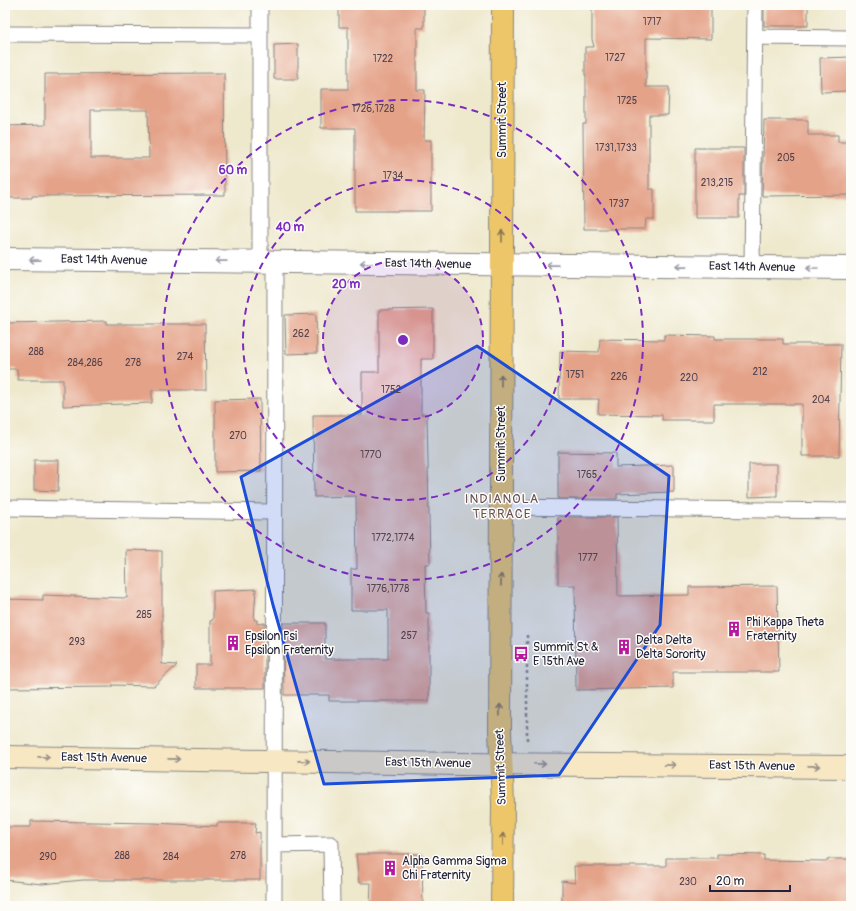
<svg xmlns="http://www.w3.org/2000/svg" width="856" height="911" viewBox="0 0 856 911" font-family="Pangolin,sans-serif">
<rect width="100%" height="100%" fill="#fdfcf7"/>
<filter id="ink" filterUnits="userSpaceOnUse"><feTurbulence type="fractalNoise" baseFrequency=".025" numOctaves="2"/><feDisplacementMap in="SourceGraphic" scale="8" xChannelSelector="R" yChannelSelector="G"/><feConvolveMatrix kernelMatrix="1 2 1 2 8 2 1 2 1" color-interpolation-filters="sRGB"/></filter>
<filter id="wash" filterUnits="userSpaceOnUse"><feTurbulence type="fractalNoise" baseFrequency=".012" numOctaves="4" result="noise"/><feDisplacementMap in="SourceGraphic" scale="16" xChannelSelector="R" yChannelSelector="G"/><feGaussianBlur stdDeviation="0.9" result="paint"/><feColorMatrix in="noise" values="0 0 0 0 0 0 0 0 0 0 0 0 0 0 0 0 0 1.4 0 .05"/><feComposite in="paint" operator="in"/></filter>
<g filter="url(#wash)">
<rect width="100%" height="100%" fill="#eee8cc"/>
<g id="blocks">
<path fill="#e4a288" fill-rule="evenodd" d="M339,5H424V28H417V90H425L424,140H431V211H355V128H321V89H348V27H339Z
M592,5H711V39L646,38V87H669L668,115H649V189H654V219H646L645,229H584L583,124H586V75H585V47H594L592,39Z
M764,5H808V26H764Z
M298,44V79H274V45Z
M851,57V91L821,92L820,58Z
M224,73L225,195L32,196V198H5V126L45,125V74ZM91,110H148L149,158H91Z
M764,120H808V135H838V142H851V195L762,196Z
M695,148H744V196H739V218H695Z
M433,309V359H421V414H427L430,564H425L426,613H429V701H329V695H284L283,623H325V659H388V610H351V569H357L356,496L314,497L313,415H362V372H379V310Z
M316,314L317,353L286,354L285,315Z
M107,321V324H205L206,390H152V403L63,406V380H18L17,369H5V323Z
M664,335L715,336V339H783V344H841L839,456H802V404H714V420H662V415L598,414L599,399H559L560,351L599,352L600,339L664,340Z
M260,399L261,471L215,472V400Z
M558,452L616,453V467L674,465V492L617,494V499H558Z
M34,460H59L58,491L34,490Z
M749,464H777V496L749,497Z
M558,517H617L618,596L689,595V587L777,586L779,672H673V688L576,690L575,585H558Z
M126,550L162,551V664L177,665L154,686L112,685V687L5,688V599L43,600V595L127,598Z
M256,589L254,620H257V624L265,623V688H196V665H210V621L213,620V591Z
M31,821L153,823L217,826V823H256L255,833L260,832V880H83L42,884L5,880V827H31Z
M356,854H422L423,906H370L371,883H359Z
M717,854L764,855V860L828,861V859H851V906H562V881L575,883L574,866H666V858H717Z"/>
</g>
</g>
<g filter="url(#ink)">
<use href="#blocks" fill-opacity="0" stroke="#888584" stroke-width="1"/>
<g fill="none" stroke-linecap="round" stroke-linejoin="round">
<defs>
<path id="lane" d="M260,5V262
M5,34L260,35
M755,37L851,38
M752,267L755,5
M501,507L851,511
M5,508L274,512
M274,845L331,844L332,906
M274,906L275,262"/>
<path id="street" d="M5,259L851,268"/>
<path id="secondary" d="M5,757L461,764L851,767"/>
<path id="primary" d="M502,906L503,804L500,730L503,5"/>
</defs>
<use href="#lane" stroke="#888584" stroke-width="17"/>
<use href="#street" stroke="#888584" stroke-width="24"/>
<use href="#secondary" stroke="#888584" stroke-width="24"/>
<use href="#primary" stroke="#888584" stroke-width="24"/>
<path stroke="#888584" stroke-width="2.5" stroke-dasharray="3 3" stroke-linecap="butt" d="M527,740V635"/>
<use href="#lane" stroke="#fff" stroke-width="15"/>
<use href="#street" stroke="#fff" stroke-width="22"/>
<use href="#secondary" stroke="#f7e8c3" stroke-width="22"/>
<use href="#primary" stroke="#ecc669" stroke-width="22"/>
</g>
<defs><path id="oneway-shaft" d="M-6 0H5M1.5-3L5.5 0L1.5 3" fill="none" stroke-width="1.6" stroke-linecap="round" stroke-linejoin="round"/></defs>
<g stroke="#877452">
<use href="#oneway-shaft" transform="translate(502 236) rotate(-90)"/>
<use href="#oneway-shaft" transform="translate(501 380) rotate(-90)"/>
<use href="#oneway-shaft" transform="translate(501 580) rotate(-90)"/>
<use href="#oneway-shaft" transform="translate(500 710) rotate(-89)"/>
<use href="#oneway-shaft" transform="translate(503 839) rotate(-90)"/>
</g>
<g stroke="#9c9ca7">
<use href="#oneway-shaft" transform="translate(35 260) rotate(-179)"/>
<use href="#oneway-shaft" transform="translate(221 261) rotate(-179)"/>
<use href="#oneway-shaft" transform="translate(366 263) rotate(-179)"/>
<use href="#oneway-shaft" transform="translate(552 265) rotate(-179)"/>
<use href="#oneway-shaft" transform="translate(682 266) rotate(-179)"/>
<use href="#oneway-shaft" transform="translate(812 268) rotate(-180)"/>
</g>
<g stroke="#978f86">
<use href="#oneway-shaft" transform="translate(44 757) rotate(1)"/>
<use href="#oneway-shaft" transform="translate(174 759) rotate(1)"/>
<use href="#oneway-shaft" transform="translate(304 761) rotate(1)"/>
<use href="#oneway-shaft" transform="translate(540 764) rotate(2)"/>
<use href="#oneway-shaft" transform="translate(670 765) rotate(1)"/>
<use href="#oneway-shaft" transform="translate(814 766) rotate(1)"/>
</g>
</g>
<path fill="#1d4ed8" fill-opacity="0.2" stroke="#1d4ed8" stroke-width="3" stroke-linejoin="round" d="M477,346L669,476L660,625L559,775L324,784L273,605L241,477Z"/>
<circle cx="403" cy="340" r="80" fill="#7b2cbf" fill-opacity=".12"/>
<g fill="none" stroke="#7b2cbf" stroke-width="2" stroke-dasharray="7 5">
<circle cx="403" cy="340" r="80"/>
<circle cx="403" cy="340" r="160"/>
<circle cx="403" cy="340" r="240"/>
</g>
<defs>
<symbol id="building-bare" viewBox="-9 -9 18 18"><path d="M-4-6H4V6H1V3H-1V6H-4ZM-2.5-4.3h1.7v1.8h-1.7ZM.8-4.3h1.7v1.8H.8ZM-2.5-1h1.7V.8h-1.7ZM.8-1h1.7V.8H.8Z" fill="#b5179e" stroke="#fdfcf7" stroke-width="2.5" paint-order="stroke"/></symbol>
<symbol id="bus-bare" viewBox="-9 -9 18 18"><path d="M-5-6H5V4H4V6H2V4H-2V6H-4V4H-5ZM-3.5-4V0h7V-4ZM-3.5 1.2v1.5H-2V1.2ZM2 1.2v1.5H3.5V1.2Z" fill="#b5179e" stroke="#fdfcf7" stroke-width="2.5" paint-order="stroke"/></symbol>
</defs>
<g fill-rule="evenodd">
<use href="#building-bare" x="723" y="618" width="22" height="22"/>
<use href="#building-bare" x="222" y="632" width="22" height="22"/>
<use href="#building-bare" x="613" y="636" width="22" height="22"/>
<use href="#bus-bare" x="510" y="643" width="22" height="22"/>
<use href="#building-bare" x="379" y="857" width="22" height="22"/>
</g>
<g text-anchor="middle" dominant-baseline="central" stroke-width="3" stroke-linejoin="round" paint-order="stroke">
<g font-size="10" fill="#52424e">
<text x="652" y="22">1717</text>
<text x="615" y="58">1727</text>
<text x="383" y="59">1722</text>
<text x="627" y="101">1725</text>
<text x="373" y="109">1726,1728</text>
<text x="616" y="148">1731,1733</text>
<text x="786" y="158">205</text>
<text x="393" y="176">1734</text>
<text x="717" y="183">213,215</text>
<text x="619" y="204">1737</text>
<text x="301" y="334">262</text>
<text x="36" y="352">288</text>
<text x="185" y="357">274</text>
<text x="85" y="363">284,286</text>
<text x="133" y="363">278</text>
<text x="760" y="372">212</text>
<text x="575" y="375">1751</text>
<text x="619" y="377">226</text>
<text x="689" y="378">220</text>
<text x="391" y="390">1752</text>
<text x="821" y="400">204</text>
<text x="238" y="436">270</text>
<text x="371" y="455">1770</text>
<text x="587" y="475">1765</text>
<text x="393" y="538">1772,1774</text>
<text x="588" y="558">1777</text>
<text x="388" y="589">1776,1778</text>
<text x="144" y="615">285</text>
<text x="409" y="636">257</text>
<text x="77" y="642">293</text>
<text x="122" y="856">288</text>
<text x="238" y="856">278</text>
<text x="48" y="857">290</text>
<text x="171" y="857">284</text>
<text x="688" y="882">230</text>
</g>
<g font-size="12" fill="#22223b" stroke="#fdfcf7">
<text transform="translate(502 120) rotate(-90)">Summit Street</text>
<text transform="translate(104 260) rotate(1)">East 14th Avenue</text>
<text transform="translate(428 264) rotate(1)">East 14th Avenue</text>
<text transform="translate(752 267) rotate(1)">East 14th Avenue</text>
<text transform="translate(501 444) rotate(-90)">Summit Street</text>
<text transform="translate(104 758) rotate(1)">East 15th Avenue</text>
<text transform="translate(428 763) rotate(1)">East 15th Avenue</text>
<text transform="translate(752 766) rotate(1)">East 15th Avenue</text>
<text transform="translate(501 767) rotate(-92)">Summit Street</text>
</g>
<g font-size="12" fill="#22223b" stroke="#fdfcf7" text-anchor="start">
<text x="746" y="622">Phi Kappa Theta<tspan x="746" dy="14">Fraternity</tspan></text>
<text x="245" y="636">Epsilon Psi<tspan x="245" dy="14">Epsilon Fraternity</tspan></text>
<text x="636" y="640">Delta Delta<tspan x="636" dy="14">Delta Sorority</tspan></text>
<text x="533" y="647">Summit St &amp;<tspan x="533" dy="14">E 15th Ave</tspan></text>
<text x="402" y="861">Alpha Gamma Sigma<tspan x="402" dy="14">Chi Fraternity</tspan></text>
</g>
<g font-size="13" letter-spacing="1" fill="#664f56" stroke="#fdfcf7">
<text x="502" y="499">INDIANOLA<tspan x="502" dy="15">TERRACE</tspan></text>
</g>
</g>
<circle cx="403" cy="340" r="6" fill="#7b2cbf" stroke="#fdfcf7" stroke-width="2"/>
<g font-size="12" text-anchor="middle" font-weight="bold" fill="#7b2cbf" stroke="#fdfcf7" stroke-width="3" stroke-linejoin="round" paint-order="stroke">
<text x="233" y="174">60 m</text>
<text x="290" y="231">40 m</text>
<text x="346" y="288">20 m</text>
</g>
<rect width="856" height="911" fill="none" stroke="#fdfcf7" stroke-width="20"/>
<path d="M710 885v6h80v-6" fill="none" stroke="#22223b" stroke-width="2"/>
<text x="716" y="885" font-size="12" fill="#22223b" stroke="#fdfcf7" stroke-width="3" paint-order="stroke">20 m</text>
</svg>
